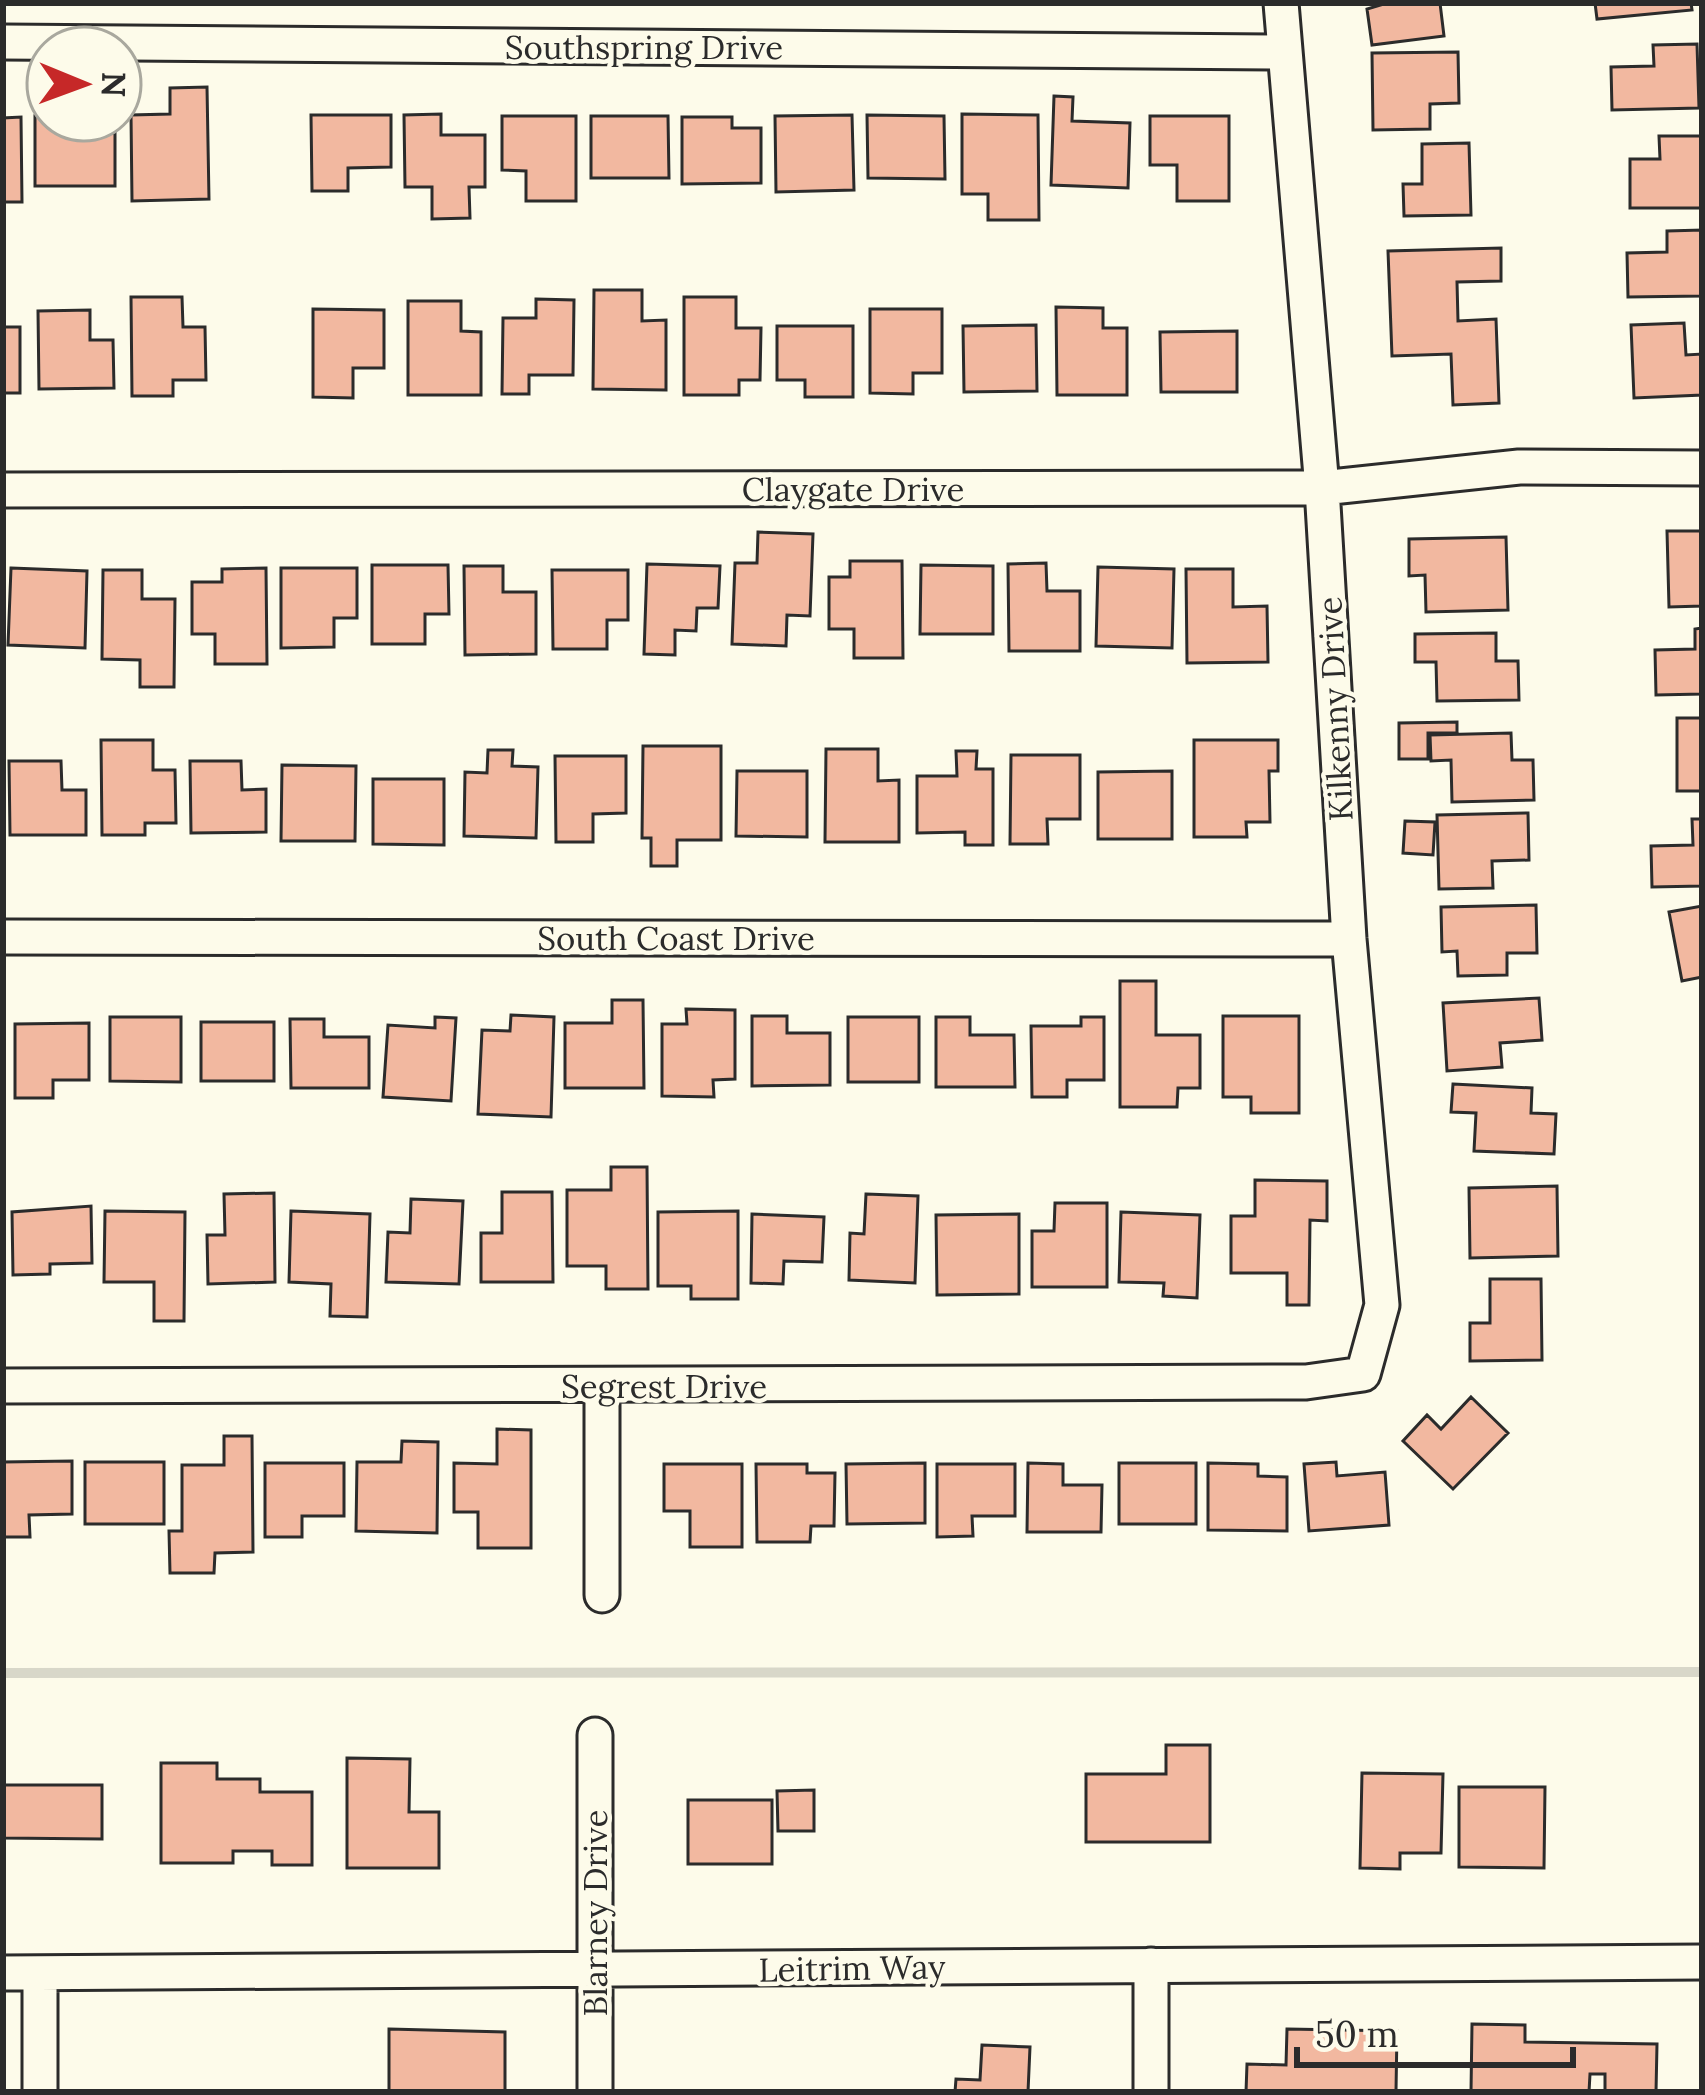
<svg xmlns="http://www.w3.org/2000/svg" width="1705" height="2095" viewBox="0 0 1705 2095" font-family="Lora,serif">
<rect width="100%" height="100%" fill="#fdfbea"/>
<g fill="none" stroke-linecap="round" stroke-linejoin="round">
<path stroke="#d8d7c9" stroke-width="10" d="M3,1673L1702,1672"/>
</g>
<path fill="#f2b8a0" stroke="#2b2b2b" stroke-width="3" d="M1387,3H1440L1444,36L1372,45L1367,9Z
M1595,3H1691L1692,10L1597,19Z
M1697,44L1699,108L1612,110L1611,67L1654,66L1653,45Z
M1458,52L1459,103L1430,104V129L1373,130L1372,53Z
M207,87L209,199L132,201L131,115L170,114V88Z
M1054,96L1073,97L1072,121L1130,123L1128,188L1051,185Z
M441,114V135H485V187H469L470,218L432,219V187H405L404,115Z
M962,114L1038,115L1039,220H988V194H962Z
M311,115H391V167L348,168V191H312Z
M852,115L854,190L776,192L775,116Z
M867,115L944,116L945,179L868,178Z
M35,116L73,120L72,133H115V186H35Z
M502,116H576V201H526V171L502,170Z
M591,116H668L669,178H591Z
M1150,116H1229V201H1177V165H1150Z
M21,117L22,202H3V118Z
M682,117H732V128H761V183L682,184Z
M1659,136H1702V208H1630V159H1660Z
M1469,143L1471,215L1404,216L1403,184H1422V144Z
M1702,230V296L1628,297L1627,253L1667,252V231Z
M1501,248V281L1457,282L1458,321L1496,319L1499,403L1453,405L1451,354L1392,356L1388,251Z
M594,290H642V321L666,320V390L593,389Z
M131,297H182L183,327H205L206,380H173V396H132Z
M684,297H736V328H761L760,380H739V395H684Z
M536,299L574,300L573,375H529V394H502L503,318H536Z
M408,301H461V331L481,332V395H408Z
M1056,307L1103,308V328H1127V395H1057Z
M313,309L384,310V368H353V398L313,397Z
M870,309H942V373H913V394L870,393Z
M90,310V340H113L114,388L39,389L38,311Z
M1684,323L1686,355L1702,354V395L1634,398L1631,325Z
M1036,325L1037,391L964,392L963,326Z
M777,326H853V397H805V380H777Z
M3,327H20V393H3Z
M1237,331V392H1161L1160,332Z
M1667,531H1702V606L1669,607Z
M758,532L813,534L810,616L787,615L786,646L732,644L735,563H757Z
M1506,537L1508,610L1426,612L1425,575L1409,576V539Z
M850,561H902L903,658H854V629H829V577H850Z
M1046,563L1047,591H1080V651H1009L1008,564Z
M647,564L720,566L718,608H697L696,631L675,630V655L644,654Z
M372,565H448L449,614H425V644H372Z
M921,565L993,566V634H920Z
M464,566H503V592H536V654L465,655Z
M1098,567L1174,569L1172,648L1096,646Z
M11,568L87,571L85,648L8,645Z
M266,568L267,664H215V634H192V582H222V569Z
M281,568H357V618H334V647L281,648Z
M1186,569H1233V607L1267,606L1268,662L1187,663Z
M103,570H142V599H175L174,687H140V660L102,659Z
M552,570H628V620H607V649H553Z
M1702,628V694L1656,695L1655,650L1695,649V629Z
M1496,633V661H1518L1519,700L1437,701L1436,662H1415V634Z
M1677,718H1702V791H1677Z
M1457,722V733H1428V759H1399V723Z
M1511,733L1512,760H1533L1534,800L1452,802L1451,760L1431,761L1430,735Z
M101,740H153V770H175L176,823H145V835H102Z
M1194,740H1278V771H1269L1270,822H1246L1247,837H1194Z
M643,746H721V840H677V866H651V838H642Z
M826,749H878V781L899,780V842H825Z
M488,750H513L512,766L538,767L536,838L464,836L465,772L487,773Z
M956,751H977L976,769H993V845H965V832L917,833V776H957Z
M1011,755H1080V819H1047L1048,844H1010Z
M555,756H626V813L593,814V842H556Z
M9,761H61L62,790H86V835H10Z
M190,761H241L242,790L266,789V832L191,833Z
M282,765L356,766L355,841H281Z
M737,771H807V837L736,836Z
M1172,771V839H1098V772Z
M373,779H444V845L373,844Z
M1528,813L1529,860L1492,861L1493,888L1439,889L1437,815Z
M1692,819H1702V886L1652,887L1651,846L1693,845Z
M1405,821L1435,822L1433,855L1403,853Z
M1536,905L1537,953H1507V975L1458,976L1457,951L1442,952L1441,907Z
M1702,906V977L1682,981L1669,912Z
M1120,981H1156V1035H1200V1088H1178L1177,1107H1120Z
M1539,998L1542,1040L1500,1043L1502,1067L1447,1071L1443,1003Z
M612,1000H643L644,1088H565V1023H612Z
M686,1009L735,1010V1079L713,1080L714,1097L662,1096V1024H687Z
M511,1015L554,1017L551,1117L478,1114L482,1030L510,1031Z
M752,1016H787V1033H830V1085L752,1086Z
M1223,1016H1299V1113H1251V1097H1223Z
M110,1017H181V1082L110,1081Z
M435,1017L456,1018L451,1101L383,1097L388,1025L435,1028Z
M848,1017H919V1082H848Z
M936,1017H970V1035H1014L1015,1087H936Z
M1081,1017H1104V1080H1067V1097H1032L1031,1026H1081Z
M290,1019H324V1037H369V1088H291Z
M201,1022H274V1081H201Z
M89,1023V1080H53V1098H15V1024Z
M1453,1084L1532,1088L1531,1113L1556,1114L1554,1154L1474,1151L1476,1113L1451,1112Z
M611,1167H647L648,1289H606V1266H567V1190H611Z
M1255,1180L1327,1181V1221L1310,1220L1309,1305H1287V1273H1231V1216H1255Z
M1557,1186L1558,1256L1470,1258L1469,1188Z
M502,1192H552L553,1282H481V1233H502Z
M274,1193L275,1282L208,1284L207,1235H225L224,1194Z
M866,1194L918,1196L915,1283L849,1280L850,1233L864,1234Z
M411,1199L463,1201L459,1284L386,1282L388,1232L410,1233Z
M1055,1203H1107V1287H1032V1231H1054Z
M91,1206L92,1263L50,1264V1274L13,1275L12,1212Z
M105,1211L185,1212L184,1321H154V1282H104Z
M291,1211L370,1214L367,1317L330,1316L331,1284L289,1282Z
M738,1211V1299H691V1286H658V1212Z
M1121,1212L1200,1215L1197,1298L1163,1296L1164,1283L1119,1282Z
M752,1214L824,1217L822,1262L784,1261L783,1284L751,1283Z
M1019,1214V1294L937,1295L936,1215Z
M1490,1279H1541L1542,1360L1470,1361V1323H1490Z
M1471,1397L1508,1433L1453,1489L1403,1441L1427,1415L1441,1429Z
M497,1429L531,1430V1548H478V1512H454V1463L497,1464Z
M224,1436H252L253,1552L215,1553L214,1573H170L169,1531H182V1465H224Z
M402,1441L438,1442L437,1533L356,1531L357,1462H401Z
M72,1461V1514L29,1515L30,1537H3V1462Z
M85,1462H164V1524H85Z
M1336,1462L1337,1476L1385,1472L1389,1525L1309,1531L1304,1464Z
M265,1463H344V1516H302V1537H265Z
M925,1463V1523L847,1524L846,1464Z
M1028,1463L1063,1464V1485H1102L1101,1532H1027Z
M1119,1463H1196V1524H1119Z
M1208,1463L1258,1464V1476L1287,1477V1531L1208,1530Z
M664,1464H742V1547H690V1511H664Z
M756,1464H807V1473H835L834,1526H811L810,1542H757Z
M937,1464H1015V1516H972L973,1536L937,1537Z
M1166,1745H1210V1842H1086V1774H1166Z
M347,1758L410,1759L409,1812H439V1868H347Z
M161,1763H217V1779H260V1792H312V1865H272V1851H233V1863H161Z
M1362,1773L1443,1774L1441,1853H1400V1869L1360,1868Z
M3,1785H102V1839L3,1838Z
M1459,1787H1545L1544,1868L1459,1867Z
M814,1790V1831H778L777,1791Z
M688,1800H772V1864H688Z
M1472,2024L1525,2025V2042L1657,2044L1656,2092H1605V2074H1590L1589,2092H1471Z
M389,2029L505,2032V2092H389Z
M1287,2029L1397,2031L1396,2091L1246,2092L1247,2064L1286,2065Z
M982,2045L1030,2047L1028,2092H955L956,2079L980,2080Z"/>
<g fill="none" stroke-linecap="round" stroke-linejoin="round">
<defs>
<path id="minor" d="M3,42L1285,52
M3,490L1322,488L1519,467L1702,468
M3,937L1349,939
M3,1386L1306,1382L1363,1374L1382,1305L1349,939L1322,488L1281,3
M602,1595V1387
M595,1735V2092
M1151,1965V2092
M3,1973L1702,1962
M40,1974V2092"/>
</defs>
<use href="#minor" stroke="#2b2b2b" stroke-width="39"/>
<use href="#minor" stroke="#fdfbea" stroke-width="33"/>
</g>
<g text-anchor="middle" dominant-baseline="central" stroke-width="9" stroke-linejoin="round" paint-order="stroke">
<g font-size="33" fill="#2b2b2b" stroke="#fdfbea">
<text x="644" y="47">Southspring Drive</text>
<text x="853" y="489">Claygate Drive</text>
<text transform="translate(1335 709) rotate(-93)">Kilkenny Drive</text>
<text x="676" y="938">South Coast Drive</text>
<text x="664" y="1386">Segrest Drive</text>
<text transform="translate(595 1913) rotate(-90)">Blarney Drive</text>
<text transform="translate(852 1968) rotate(-1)">Leitrim Way</text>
</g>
</g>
<rect width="1705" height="2095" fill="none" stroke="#2b2b2b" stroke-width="12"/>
<g transform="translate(84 84) rotate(91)"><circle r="57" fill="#fdfbea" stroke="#a9a89e" stroke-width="3"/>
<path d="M0-9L21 45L0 30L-21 45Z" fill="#c62828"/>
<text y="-18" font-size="33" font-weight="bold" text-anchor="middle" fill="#2b2b2b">N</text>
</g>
<path d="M1297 2047v18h276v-18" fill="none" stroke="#2b2b2b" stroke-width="6"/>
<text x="1315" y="2047" font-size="36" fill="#2b2b2b" stroke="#fdfbea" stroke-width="9" paint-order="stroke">50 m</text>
</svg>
